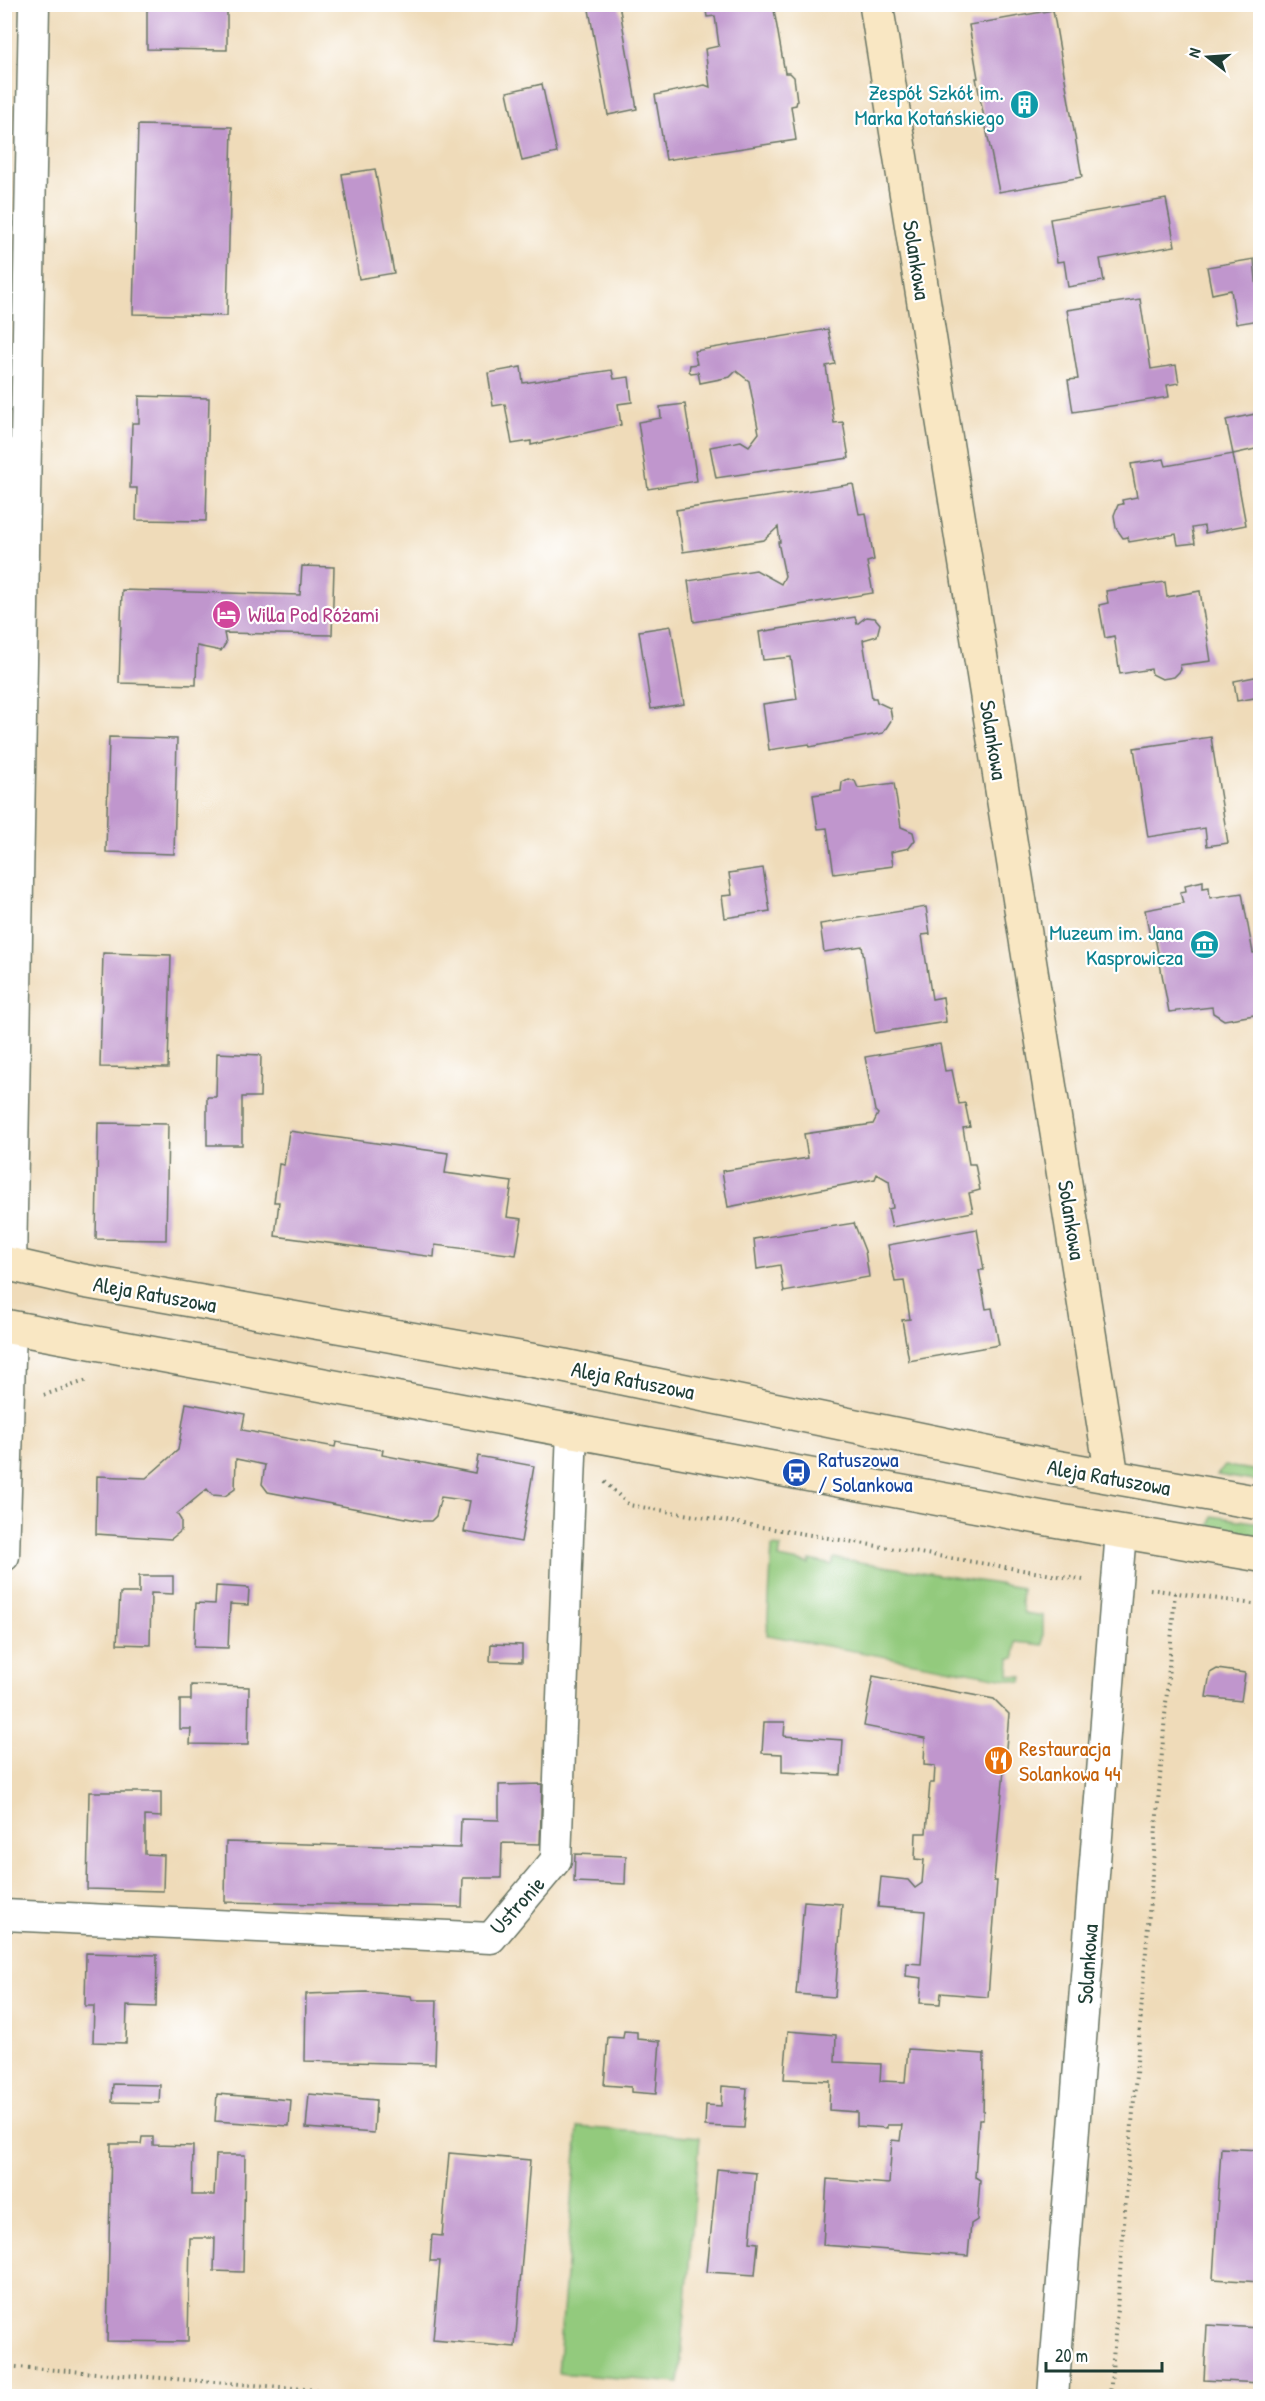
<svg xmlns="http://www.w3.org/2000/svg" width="1265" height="2401" viewBox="0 0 1265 2401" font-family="'Patrick Hand',sans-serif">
<rect width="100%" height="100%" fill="#fff"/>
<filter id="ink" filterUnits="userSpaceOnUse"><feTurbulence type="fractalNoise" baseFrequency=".0167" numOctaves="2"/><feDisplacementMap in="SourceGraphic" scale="12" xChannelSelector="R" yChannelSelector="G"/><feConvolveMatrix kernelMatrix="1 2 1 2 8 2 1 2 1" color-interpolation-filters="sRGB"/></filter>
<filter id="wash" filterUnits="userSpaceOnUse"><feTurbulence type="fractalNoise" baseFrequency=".008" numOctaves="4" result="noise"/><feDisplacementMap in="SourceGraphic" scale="24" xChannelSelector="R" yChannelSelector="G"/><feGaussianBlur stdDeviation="1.35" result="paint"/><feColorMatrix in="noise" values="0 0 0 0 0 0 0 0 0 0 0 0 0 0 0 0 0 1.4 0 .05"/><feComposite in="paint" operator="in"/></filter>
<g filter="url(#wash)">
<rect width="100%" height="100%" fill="#efdbb9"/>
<path fill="#93ca7d" stroke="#598458" stroke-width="1.5" d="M1225,1466L1260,1471V1482L1217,1475Z
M1212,1516L1260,1523V1536L1209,1528Z
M772,1546L781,1547L779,1558L809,1564L810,1560L832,1565L834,1558L1022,1588L1021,1602L1024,1613L1043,1616V1645L1016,1642L1015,1658H1010L1009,1675L1023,1677L1022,1682L767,1635Z
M578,2127L700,2137L679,2383L558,2373Z"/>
<g id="blocks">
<path fill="#c096cd" d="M147,4H227V50L147,49Z
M588,4H619L637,109L608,115Z
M705,4H773L785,73H790L794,77L797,101L796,105L791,106L796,140L666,160L655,95L705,85L710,87L705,49L719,46L715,16L707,17Z
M1053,10L1082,177L999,192L976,78H978L969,25Z
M542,84L557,153L522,161L507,92Z
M138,125L232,127L227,316L133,314Z
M375,169L394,273L359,279L342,174Z
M1166,199L1175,246L1100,259L1104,281L1068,287L1064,261L1057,262L1050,219Z
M1254,259L1260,320L1236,324L1231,290L1212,294L1207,267Z
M1140,299L1151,369L1176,365L1179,383L1167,385L1169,397L1073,412L1068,380L1078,379L1067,310Z
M828,329L835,364L826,366L834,423L843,422L849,458L716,478L710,447L741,441L749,446L759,433L749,381L736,371L730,377L700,383L698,372L691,373L689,371L690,365L697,364L694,351Z
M521,367L523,383L612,370L614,379L629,377L632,402L618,404L621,425L531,445V441L512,444L505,404L493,406L488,373Z
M139,396L209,398L206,521L136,520L137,488H130L132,423H139Z
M685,404L697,481L648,489L638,422L661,418L660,407Z
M1260,413V448L1233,454L1226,420Z
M1233,454L1246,525L1205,533L1204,526L1192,528L1195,543L1178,545L1176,534L1129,542L1128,537L1123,538L1116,528L1114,515L1118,505L1123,504L1122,500L1137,497L1131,464L1164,459L1166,466Z
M853,484L859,514L866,513L874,560L867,562L873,593L694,622L688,581L756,570L781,584L785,576L778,542H780L778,527L764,540L683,552L676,510Z
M302,566L334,567L332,635L224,633L226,643L221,651L197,646L196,685L119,683L122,590L300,595Z
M1165,582L1167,597L1200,591L1211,661L1180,665L1181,670L1174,677L1162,679L1152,674L1151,669L1120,674L1114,636L1105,638L1099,605L1108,603L1106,591Z
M855,617L857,624L866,617L875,618L880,624L877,636L863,640L872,698H876L877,702L890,708L892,719L883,733L810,747L809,744L769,750L763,704L797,699L791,657L763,660L759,632Z
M671,626L684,704L651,709L639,631Z
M1260,676V697L1237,701L1234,681Z
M109,737L177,739L174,854L106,852Z
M1211,737L1228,843L1207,846L1205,828L1148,837L1134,748Z
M848,779L855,781L858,788L894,783L901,827L913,832L915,840L909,848L891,852L893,866L834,874L827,828L818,829L813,795L841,791L842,782Z
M763,868L770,911L725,918L722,896L732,895L729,873Z
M1203,881V888L1209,887L1210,898L1242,893L1253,953L1260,952V1014L1224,1020L1213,1013L1212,1007L1169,1012L1155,937H1150L1145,910L1183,903L1180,892L1186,891L1185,885Z
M926,907L930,934L922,935L932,999L943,997L946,1022L875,1033L862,946L824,952L820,924Z
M103,953L171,955L168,1068L100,1067Z
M940,1044L945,1071L952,1070L959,1104L965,1103L970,1127L963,1128L969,1164H975L980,1190L969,1193L973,1212L892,1227L888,1209L893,1208L889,1181L877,1174L875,1179L728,1207L722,1171L808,1158L804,1134L873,1124L878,1114L875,1111L865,1057Z
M217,1053L261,1055L260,1097H242V1145H207V1097H216Z
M98,1123L168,1124L166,1240L96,1239Z
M289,1131L448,1153L445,1173L512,1182L507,1217L522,1219L516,1255L435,1245L434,1257L275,1236L279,1202H274L279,1164L284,1165Z
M854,1223L865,1251L869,1277L784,1292L780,1265L757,1269L754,1239Z
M977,1229L984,1270H979L986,1309L992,1308L999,1345L909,1361L902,1320L910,1319L904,1281L895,1282L888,1245Z
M186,1403L245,1414L242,1430L335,1447L336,1442L383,1450L382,1455L475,1473L478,1456L534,1466L521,1542L464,1532L470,1501L441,1497L436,1516L431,1521H422L268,1492L262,1484L265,1465L236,1459L235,1489L225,1496L212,1495L207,1489L177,1514L181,1520V1531L171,1539L96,1534L97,1476L146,1478L178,1450Z
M139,1576H173V1594L151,1593L150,1645L117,1644L120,1593H139Z
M216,1586L249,1588L248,1605L230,1604L228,1648L194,1647L196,1603L215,1604Z
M491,1644L522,1645V1662L490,1661Z
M1217,1669L1245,1673L1241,1701L1206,1697L1210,1673Z
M873,1676L994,1699L1009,1714L994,1881H997L988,1997L941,1993L940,2004L920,2003L922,1978L906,1976L907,1963L921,1964L925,1911L878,1907L881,1877L908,1880L915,1888L922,1883L924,1860L915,1859L916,1833H926L930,1783H934L935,1766L924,1765L925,1738L864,1726Z
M191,1685L249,1687L248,1745L190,1744L191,1729H180V1700H191Z
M764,1722H785L784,1736L843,1740L841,1775L782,1772V1754L762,1753Z
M542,1784L540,1844L502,1843L501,1878H463L462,1907L225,1902L226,1842L460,1848L461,1819L499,1820V1785Z
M89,1792H161V1817L145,1816V1854L164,1855L163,1891L87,1889Z
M575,1854L626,1856L625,1884L574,1882Z
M804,1901L842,1904L835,1997L796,1994Z
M86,1953L157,1955L156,2007L127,2006L126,2043L93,2042L94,2006H85Z
M366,1992L411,1996L412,2000H437L435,2064L305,2061L306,1994Z
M624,2031L637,2032V2039L660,2041L656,2094L631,2092V2087L604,2085L608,2037L623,2038Z
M788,2031L836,2035L835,2062L881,2064L880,2081L905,2082L908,2049L984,2054L983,2119H979L975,2177L980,2180L977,2220L971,2224L968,2256L823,2245L827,2179L889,2184L892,2140L900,2141L902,2125H887V2128L857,2126V2112L829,2110L830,2081L784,2079Z
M113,2084L160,2085L159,2103L112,2102Z
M722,2086L747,2088L744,2128L705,2126L706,2105L721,2106Z
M217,2094L291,2100L289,2126L215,2121Z
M309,2094L376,2100L374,2133L306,2128Z
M142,2137H153V2145L193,2146L192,2195H214L216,2155H245L243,2272L214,2271L215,2238H190L188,2342L107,2341L111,2144H141Z
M1221,2148L1260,2150V2282L1213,2279Z
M449,2153L530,2160L515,2347L433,2340L440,2261H430L432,2235L442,2236Z
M717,2169L756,2173L750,2242L758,2243L755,2275L707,2272Z
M1207,2325L1260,2328V2383L1204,2380Z"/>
</g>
</g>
<g filter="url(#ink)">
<use href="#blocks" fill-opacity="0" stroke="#687463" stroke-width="1.5"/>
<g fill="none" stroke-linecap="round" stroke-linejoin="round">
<defs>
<path id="street" d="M11,1265L34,4
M4,1556L11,1327
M4,1915L491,1938L556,1860L572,1429
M1053,2396L1121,1531"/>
<path id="secondary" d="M876,4L1112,1476
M4,1263L83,1281L564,1366L1050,1466L1260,1503
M4,1326L1054,1520L1260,1555"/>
</defs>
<use href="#street" stroke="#687463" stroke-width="33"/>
<use href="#secondary" stroke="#687463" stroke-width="36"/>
<path stroke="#687463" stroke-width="4" stroke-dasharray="1.5 4.5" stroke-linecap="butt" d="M44,1395L88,1380
M605,1482L629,1505L1083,1580
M1150,1589L1260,1605
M4,2366L398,2396
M1110,2396L1175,1592"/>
<use href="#street" stroke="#fff" stroke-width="30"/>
<use href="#secondary" stroke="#f9e7c3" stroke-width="33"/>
</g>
</g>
<defs>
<symbol id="building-disc" viewBox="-11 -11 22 22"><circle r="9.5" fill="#0f9aa8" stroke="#fff"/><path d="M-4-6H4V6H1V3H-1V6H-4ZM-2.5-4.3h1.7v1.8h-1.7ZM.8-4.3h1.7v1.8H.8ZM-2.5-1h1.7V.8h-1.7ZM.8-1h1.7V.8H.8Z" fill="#fff"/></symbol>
<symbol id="hotel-disc" viewBox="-11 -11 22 22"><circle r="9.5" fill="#d1479c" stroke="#fff"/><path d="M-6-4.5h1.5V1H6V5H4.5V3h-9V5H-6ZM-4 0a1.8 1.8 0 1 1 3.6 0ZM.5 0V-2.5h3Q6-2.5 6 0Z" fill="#fff"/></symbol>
<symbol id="museum-disc" viewBox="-11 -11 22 22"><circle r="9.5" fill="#0f9aa8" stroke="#fff"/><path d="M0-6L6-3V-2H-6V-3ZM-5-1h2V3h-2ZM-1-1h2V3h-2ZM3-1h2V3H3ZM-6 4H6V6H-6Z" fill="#fff"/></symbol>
<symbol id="bus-disc" viewBox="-11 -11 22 22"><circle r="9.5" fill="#1a4fb4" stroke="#fff"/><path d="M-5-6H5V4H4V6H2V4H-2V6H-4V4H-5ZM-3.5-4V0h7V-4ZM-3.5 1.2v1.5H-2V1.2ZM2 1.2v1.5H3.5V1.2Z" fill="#fff"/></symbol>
<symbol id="restaurant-disc" viewBox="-11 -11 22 22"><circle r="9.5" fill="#e8710a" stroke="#fff"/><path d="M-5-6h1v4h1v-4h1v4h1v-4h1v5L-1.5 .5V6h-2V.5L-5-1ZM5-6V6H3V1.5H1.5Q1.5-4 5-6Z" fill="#fff"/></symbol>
</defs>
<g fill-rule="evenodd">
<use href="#building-disc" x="1008" y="88" width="33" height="33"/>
<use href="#hotel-disc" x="210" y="598" width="33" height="33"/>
<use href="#museum-disc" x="1188" y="928" width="33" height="33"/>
<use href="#bus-disc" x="780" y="1456" width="33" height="33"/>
<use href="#restaurant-disc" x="982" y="1744" width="33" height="33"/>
</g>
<g text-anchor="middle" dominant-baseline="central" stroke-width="4.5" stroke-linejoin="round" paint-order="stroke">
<g font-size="22" fill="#0d838f" stroke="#fff" text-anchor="end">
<text x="1004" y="92">Zespół Szkół im.<tspan x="1004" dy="25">Marka Kotańskiego</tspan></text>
<text x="1183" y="932">Muzeum im. Jana<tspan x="1183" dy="25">Kasprowicza</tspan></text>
</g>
<g font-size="22" fill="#1f3d34" stroke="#fff">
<text transform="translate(917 260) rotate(81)">Solankowa</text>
<text transform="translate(994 740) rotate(81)">Solankowa</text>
<text transform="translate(1072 1220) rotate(81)">Solankowa</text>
<text transform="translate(155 1294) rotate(10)">Aleja Ratuszowa</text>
<text transform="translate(633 1380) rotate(11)">Aleja Ratuszowa</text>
<text transform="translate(1109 1477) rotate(10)">Aleja Ratuszowa</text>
<text transform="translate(517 1905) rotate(-48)">Ustronie</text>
<text transform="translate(1087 1964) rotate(-86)">Solankowa</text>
</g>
<g font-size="22" fill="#b23c85" stroke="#fff" text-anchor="start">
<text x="248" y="614">Willa Pod Różami</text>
</g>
<g font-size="22" fill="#164399" stroke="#fff" text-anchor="start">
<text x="818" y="1459">Ratuszowa<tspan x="818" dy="25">/ Solankowa</tspan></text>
</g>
<g font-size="22" fill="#c56008" stroke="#fff" text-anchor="start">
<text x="1019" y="1748">Restauracja<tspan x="1019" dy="25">Solankowa 44</tspan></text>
</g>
</g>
<rect width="1265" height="2401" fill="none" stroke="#fff" stroke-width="24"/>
<g transform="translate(1208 57) rotate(287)" stroke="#ffffff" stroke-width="4.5" paint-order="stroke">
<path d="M0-4.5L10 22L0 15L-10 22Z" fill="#1f3d34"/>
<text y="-9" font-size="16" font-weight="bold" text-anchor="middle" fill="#1f3d34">N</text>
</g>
<path d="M1046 2362v9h116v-9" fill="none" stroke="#1f3d34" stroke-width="3"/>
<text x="1055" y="2362" font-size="18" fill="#1f3d34" stroke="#ffffff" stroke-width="4.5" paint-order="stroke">20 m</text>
</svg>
